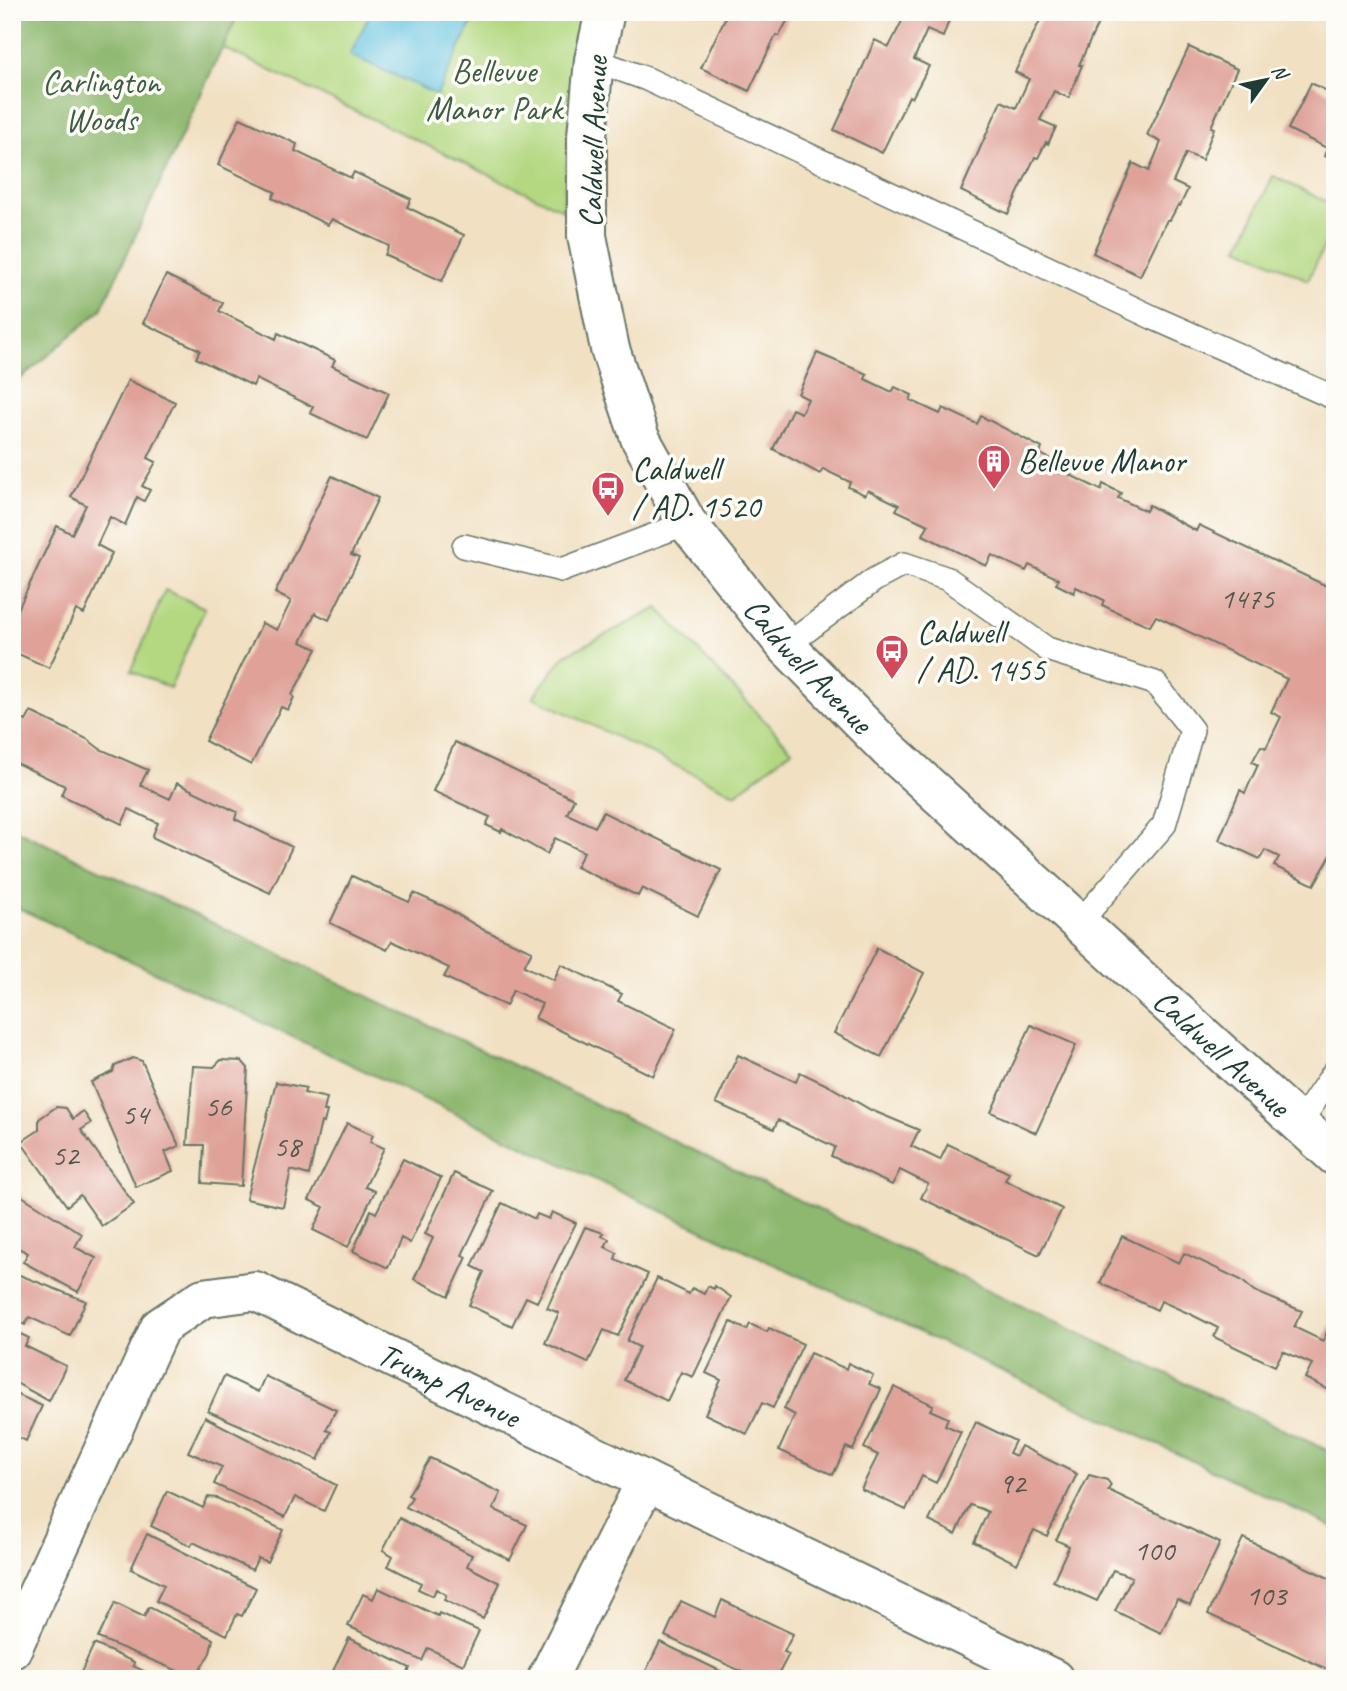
<svg xmlns="http://www.w3.org/2000/svg" width="1347" height="1691" viewBox="0 0 1347 1691" font-family="Caveat,sans-serif">
<rect width="100%" height="100%" fill="#fdfcf7"/>
<filter id="ink" filterUnits="userSpaceOnUse"><feTurbulence type="fractalNoise" baseFrequency=".0143" numOctaves="2"/><feDisplacementMap in="SourceGraphic" scale="14" xChannelSelector="R" yChannelSelector="G"/><feConvolveMatrix kernelMatrix="1 2 1 2 8 2 1 2 1" color-interpolation-filters="sRGB"/></filter>
<filter id="wash" filterUnits="userSpaceOnUse"><feTurbulence type="fractalNoise" baseFrequency=".00686" numOctaves="4" result="noise"/><feDisplacementMap in="SourceGraphic" scale="28" xChannelSelector="R" yChannelSelector="G"/><feGaussianBlur stdDeviation="1.57" result="paint"/><feColorMatrix in="noise" values="0 0 0 0 0 0 0 0 0 0 0 0 0 0 0 0 0 1.4 0 .05"/><feComposite in="paint" operator="in"/></filter>
<g filter="url(#wash)">
<rect width="100%" height="100%" fill="#f1e0c2"/>
<path fill="#b3d881" stroke="#698a5a" stroke-width="2" d="M239,12H583L577,29L563,210L223,48Z
M1273,176L1335,206V224L1308,280L1239,247Z
M165,590L205,608L170,688L131,671Z
M658,608L792,750L735,794L533,697L565,655Z"/>
<path fill="#8eb86f" stroke="#567a52" stroke-width="2" d="M12,12H239L101,310L12,386Z
M12,828L1335,1454V1528L12,905Z"/>
<path fill="#63c3e1" stroke="#41808a" stroke-width="2" d="M371,12H477L437,95L350,55Z"/>
<g id="blocks">
<path fill="#dfa198" d="M728,12H792L779,36L776,35L749,91L701,68Z
M890,12H952L943,37L927,30L914,59L929,66L912,98L909,96L882,153L834,130L875,40L889,47L903,19Z
M1044,12H1103L1079,65H1082L1069,98L1054,91L1040,120L1056,127L1048,144L1046,142L1038,158L1035,157L1008,214L961,191L1001,101L1016,108L1029,79L1015,72Z
M1189,47L1237,69L1211,127L1214,128L1202,160L1186,153L1173,182L1188,189L1180,206L1178,205L1170,220H1167L1140,276L1093,253L1133,163L1149,171L1161,142L1147,135Z
M1311,83L1335,95V161L1324,156L1327,148L1288,129Z
M240,118L297,144L295,151L351,178L354,172L411,199L407,207L464,235L442,281L385,255L389,246L332,219L328,225L272,198L275,192L218,165Z
M166,275L223,303L219,311L276,339L278,333L335,360L332,366L389,393L367,440L310,413L313,407L256,379L253,386L196,358L200,350L143,323Z
M817,353L867,374L865,379L892,392L895,387L912,395L910,400L940,414L943,408L977,424L981,416L1042,448L1040,454L1072,469L1070,475L1101,490L1103,484L1121,493L1118,498L1146,511L1149,505L1196,531L1199,525L1335,590V848L1314,885L1274,866L1279,857L1265,850L1260,859L1219,840L1240,790L1245,793L1258,765L1252,762L1261,746L1266,748L1281,717L1271,712L1287,679L1156,616L1150,626L1119,613L1102,605L1104,600L1076,587L1074,593L1056,584L1059,579L1029,565L1026,571L992,555L986,566L923,535L928,525L896,510L899,505L868,490L865,495L848,487L850,482L823,469L820,474L773,449L792,409L801,413L808,399L798,394Z
M128,380L175,402L148,458L156,462L142,486L150,490L144,501L137,497L125,525L110,517L97,545L112,553L84,614L76,610L49,668L12,651V622L57,526L72,534L86,505L71,497Z
M332,476L378,498L351,555L359,558L329,620L315,613L301,642L317,649L292,695L294,697L288,710L281,707L251,765L205,741L262,623L277,630L291,601L275,593Z
M31,712L87,739L100,749L148,770L140,785L170,799L177,783L237,812L235,819L292,847L270,893L152,837L158,823L129,809L122,824L61,795L65,786L12,761V715L26,721Z
M455,742L574,799L567,814L595,827L603,812L721,870L698,916L642,888L638,896L576,867L584,852L555,838L547,854L502,829L501,832L486,825L490,817L433,791Z
M352,876L409,902L414,893L443,906L484,930L532,951L524,966L554,980L561,964L622,994L618,1001L676,1029L653,1076L535,1018L542,1004L513,990L506,1006L444,977L449,968L392,941L387,950L330,923Z
M877,948L924,973L881,1057L834,1033Z
M1031,1025L1076,1045L1036,1133L991,1112Z
M738,1055L796,1082L800,1072L829,1086L871,1110L919,1130L911,1146L940,1160L948,1144L1009,1173L1005,1180L1062,1209L1039,1255L921,1198L928,1184L900,1170L892,1185L831,1156L835,1147L778,1120L774,1129L716,1103Z
M133,1058L142,1061L179,1146L165,1152L173,1171L136,1187L91,1082L113,1072L115,1066Z
M221,1060L242,1061L248,1068L241,1186L202,1183L204,1145H187L193,1066L214,1067Z
M276,1082L306,1088L304,1093L327,1098L324,1111H327L324,1123L321,1122L309,1175L291,1170L283,1207L246,1199Z
M56,1107L66,1108L73,1119L83,1111L91,1123L81,1130L134,1204L102,1226L80,1195L67,1206L21,1142L39,1130V1119Z
M347,1123L373,1135L370,1142L384,1148L365,1187L375,1191L348,1247L313,1230L324,1207L309,1200Z
M403,1159L441,1178L410,1243L401,1238L388,1268L353,1251L371,1210L376,1213Z
M454,1173L493,1191L462,1255L467,1257L449,1296L414,1279L433,1238L425,1234Z
M17,1193L82,1234L75,1247L96,1258L78,1292L23,1262L28,1253L12,1245V1197Z
M502,1203L535,1219L537,1214L549,1219L552,1212L576,1223L537,1302L526,1297L512,1326L469,1305L484,1272L472,1266Z
M585,1227L604,1233L602,1236L609,1239L605,1247L617,1253L615,1259L648,1274L618,1336L604,1330L588,1363L545,1343L559,1313L547,1308Z
M1122,1236L1179,1263L1184,1253L1241,1280L1254,1291L1302,1311L1294,1327L1323,1341L1330,1325L1335,1327V1393L1305,1378L1312,1364L1283,1351L1275,1366L1214,1337L1218,1328L1190,1314L1161,1301L1157,1310L1100,1283Z
M12,1272L86,1301L70,1336L29,1317L25,1325L12,1319Z
M657,1278L689,1294L692,1288L704,1294L708,1286L714,1289L715,1286L731,1297L693,1377L681,1372L667,1401L624,1380L639,1347L627,1341Z
M731,1322L747,1330L750,1324L767,1332L769,1328L803,1344L773,1408L762,1403L747,1434L705,1414L721,1380L706,1373Z
M12,1330L29,1338L25,1346L66,1366L49,1401L12,1381Z
M810,1353L846,1369L848,1363L873,1375L869,1384L881,1389L853,1450L846,1447L833,1475L779,1450L795,1415L784,1409Z
M224,1376L258,1392L265,1376L336,1410L326,1430L331,1432L318,1460L208,1411Z
M894,1387L933,1405L930,1410L948,1418L945,1425L961,1432L936,1483L922,1476L906,1510L861,1489L878,1455L864,1448Z
M12,1392L42,1406L26,1441L12,1434Z
M205,1417L336,1485L324,1511L295,1497L285,1517L214,1484L222,1467L188,1452Z
M976,1422L1015,1441L1009,1453L1016,1456L1021,1446L1077,1474L1047,1536L1034,1530L1017,1564L974,1542L988,1512L982,1509L970,1505L956,1534L929,1521Z
M430,1458L501,1493L493,1509L527,1525L510,1560L406,1507L412,1497L408,1495Z
M1089,1475L1107,1480L1111,1485L1108,1490L1220,1543L1190,1605L1177,1599L1161,1633L1115,1611L1132,1577L1113,1570L1097,1601L1053,1581L1069,1546L1056,1540Z
M167,1491L203,1508L208,1497L217,1498L283,1530L267,1562L258,1558L252,1570L193,1542L191,1546L151,1526Z
M399,1518L472,1555L467,1566L500,1583L483,1619L444,1600L446,1595L436,1589L433,1596L418,1589L421,1583L388,1566L393,1556L383,1550Z
M147,1534L256,1588L242,1616L237,1614L227,1635L156,1601L164,1585L131,1569Z
M1243,1538L1335,1581V1673L1208,1614Z
M378,1588L438,1616L439,1613L479,1631L463,1665L428,1648L422,1661L348,1626L363,1594L373,1599Z
M722,1600L793,1634L784,1652L789,1654L776,1679H758L665,1636L681,1601L715,1617Z
M115,1603L144,1617L149,1607L213,1639L210,1653L195,1678L98,1638Z
M349,1638L410,1668L406,1677L410,1679L330,1677Z
M660,1642L737,1679H647L643,1677Z
M94,1644L134,1662L133,1666L161,1679H78Z"/>
</g>
</g>
<g filter="url(#ink)">
<use href="#blocks" fill-opacity="0" stroke="#687666" stroke-width="2"/>
<g fill="none" stroke-linecap="round" stroke-linejoin="round">
<defs>
<path id="lane" d="M594,60L647,79L1154,318L1335,398
M464,546L562,570L687,523
M786,646L874,580L904,564L948,579L1047,649L1155,683L1192,730L1164,825L1079,923
M1299,1124L1335,1071"/>
<g id="street">
<path id="s1" d="M605,12L594,60L587,136V236L610,349L640,438L687,523L786,646L888,749L1335,1156"/>
<path id="s2" d="M12,1649L160,1327L203,1298L255,1291L1054,1679"/>
<path d="M547,1679L646,1481"/>
</g>
</defs>
<use href="#lane" stroke="#687666" stroke-width="26"/>
<use href="#street" stroke="#687666" stroke-width="42"/>
<use href="#lane" stroke="#fff" stroke-width="23"/>
<use href="#street" stroke="#fff" stroke-width="38"/>
</g>
</g>
<defs>
<symbol id="building-pin" viewBox="-11 -11 22 30"><path d="M0 17L-7.5 6A9.5 9.5 0 1 1 7.5 6Z" fill="#d1495b" stroke="#fdfcf7"/><path d="M-4-6H4V6H1V3H-1V6H-4ZM-2.5-4.3h1.7v1.8h-1.7ZM.8-4.3h1.7v1.8H.8ZM-2.5-1h1.7V.8h-1.7ZM.8-1h1.7V.8H.8Z" fill="#fff"/></symbol>
<symbol id="bus-pin" viewBox="-11 -11 22 30"><path d="M0 17L-7.5 6A9.5 9.5 0 1 1 7.5 6Z" fill="#d1495b" stroke="#fdfcf7"/><path d="M-5-6H5V4H4V6H2V4H-2V6H-4V4H-5ZM-3.5-4V0h7V-4ZM-3.5 1.2v1.5H-2V1.2ZM2 1.2v1.5H3.5V1.2Z" fill="#fff"/></symbol>
</defs>
<g fill-rule="evenodd">
<use href="#building-pin" x="975" y="442" width="38" height="52"/>
<use href="#bus-pin" x="589" y="469" width="38" height="52"/>
<use href="#bus-pin" x="873" y="632" width="38" height="52"/>
</g>
<g text-anchor="middle" dominant-baseline="central" stroke-width="7" stroke-linejoin="round" paint-order="stroke">
<g font-size="30" fill="#4f564d">
<text x="1247" y="598">1475</text>
<text x="218" y="1106">56</text>
<text x="135" y="1114">54</text>
<text x="287" y="1146">58</text>
<text x="65" y="1155">52</text>
<text x="1012" y="1483">92</text>
<text x="1154" y="1550">100</text>
<text x="1266" y="1595">103</text>
</g>
<g font-size="33" fill="#3d5c43" stroke="#fdfcf7">
<text x="494" y="71">Bellevue<tspan x="494" dy="38">Manor Park</tspan></text>
<text x="101" y="82">Carlington<tspan x="101" dy="38">Woods</tspan></text>
</g>
<g font-size="33" fill="#1f3d34" stroke="#fdfcf7">
<text transform="translate(593 142) rotate(-88)">Caldwell Avenue</text>
<text stroke="none"><textPath href="#s1" startOffset="719">Caldwell Avenue</textPath></text>
<text stroke="none"><textPath href="#s1" startOffset="1286">Caldwell Avenue</textPath></text>
<text stroke="none"><textPath href="#s2" startOffset="674">Trump Avenue</textPath></text>
</g>
<g font-size="33" fill="#1f3d34" stroke="#fdfcf7" text-anchor="start">
<text x="1018" y="461">Bellevue Manor</text>
<text x="632" y="469">Caldwell<tspan x="632" dy="38">/ AD. 1520</tspan></text>
<text x="917" y="632">Caldwell<tspan x="917" dy="38">/ AD. 1455</tspan></text>
</g>
</g>
<rect width="1347" height="1691" fill="none" stroke="#fdfcf7" stroke-width="42"/>
<g transform="translate(1266 80) rotate(57)" stroke="#fdfcf7" stroke-width="5" paint-order="stroke">
<path d="M0-5L12 26L0 18L-12 26Z" fill="#1f3d34"/>
<text y="-10" font-size="19" font-weight="bold" text-anchor="middle" fill="#1f3d34">N</text>
</g>
</svg>
